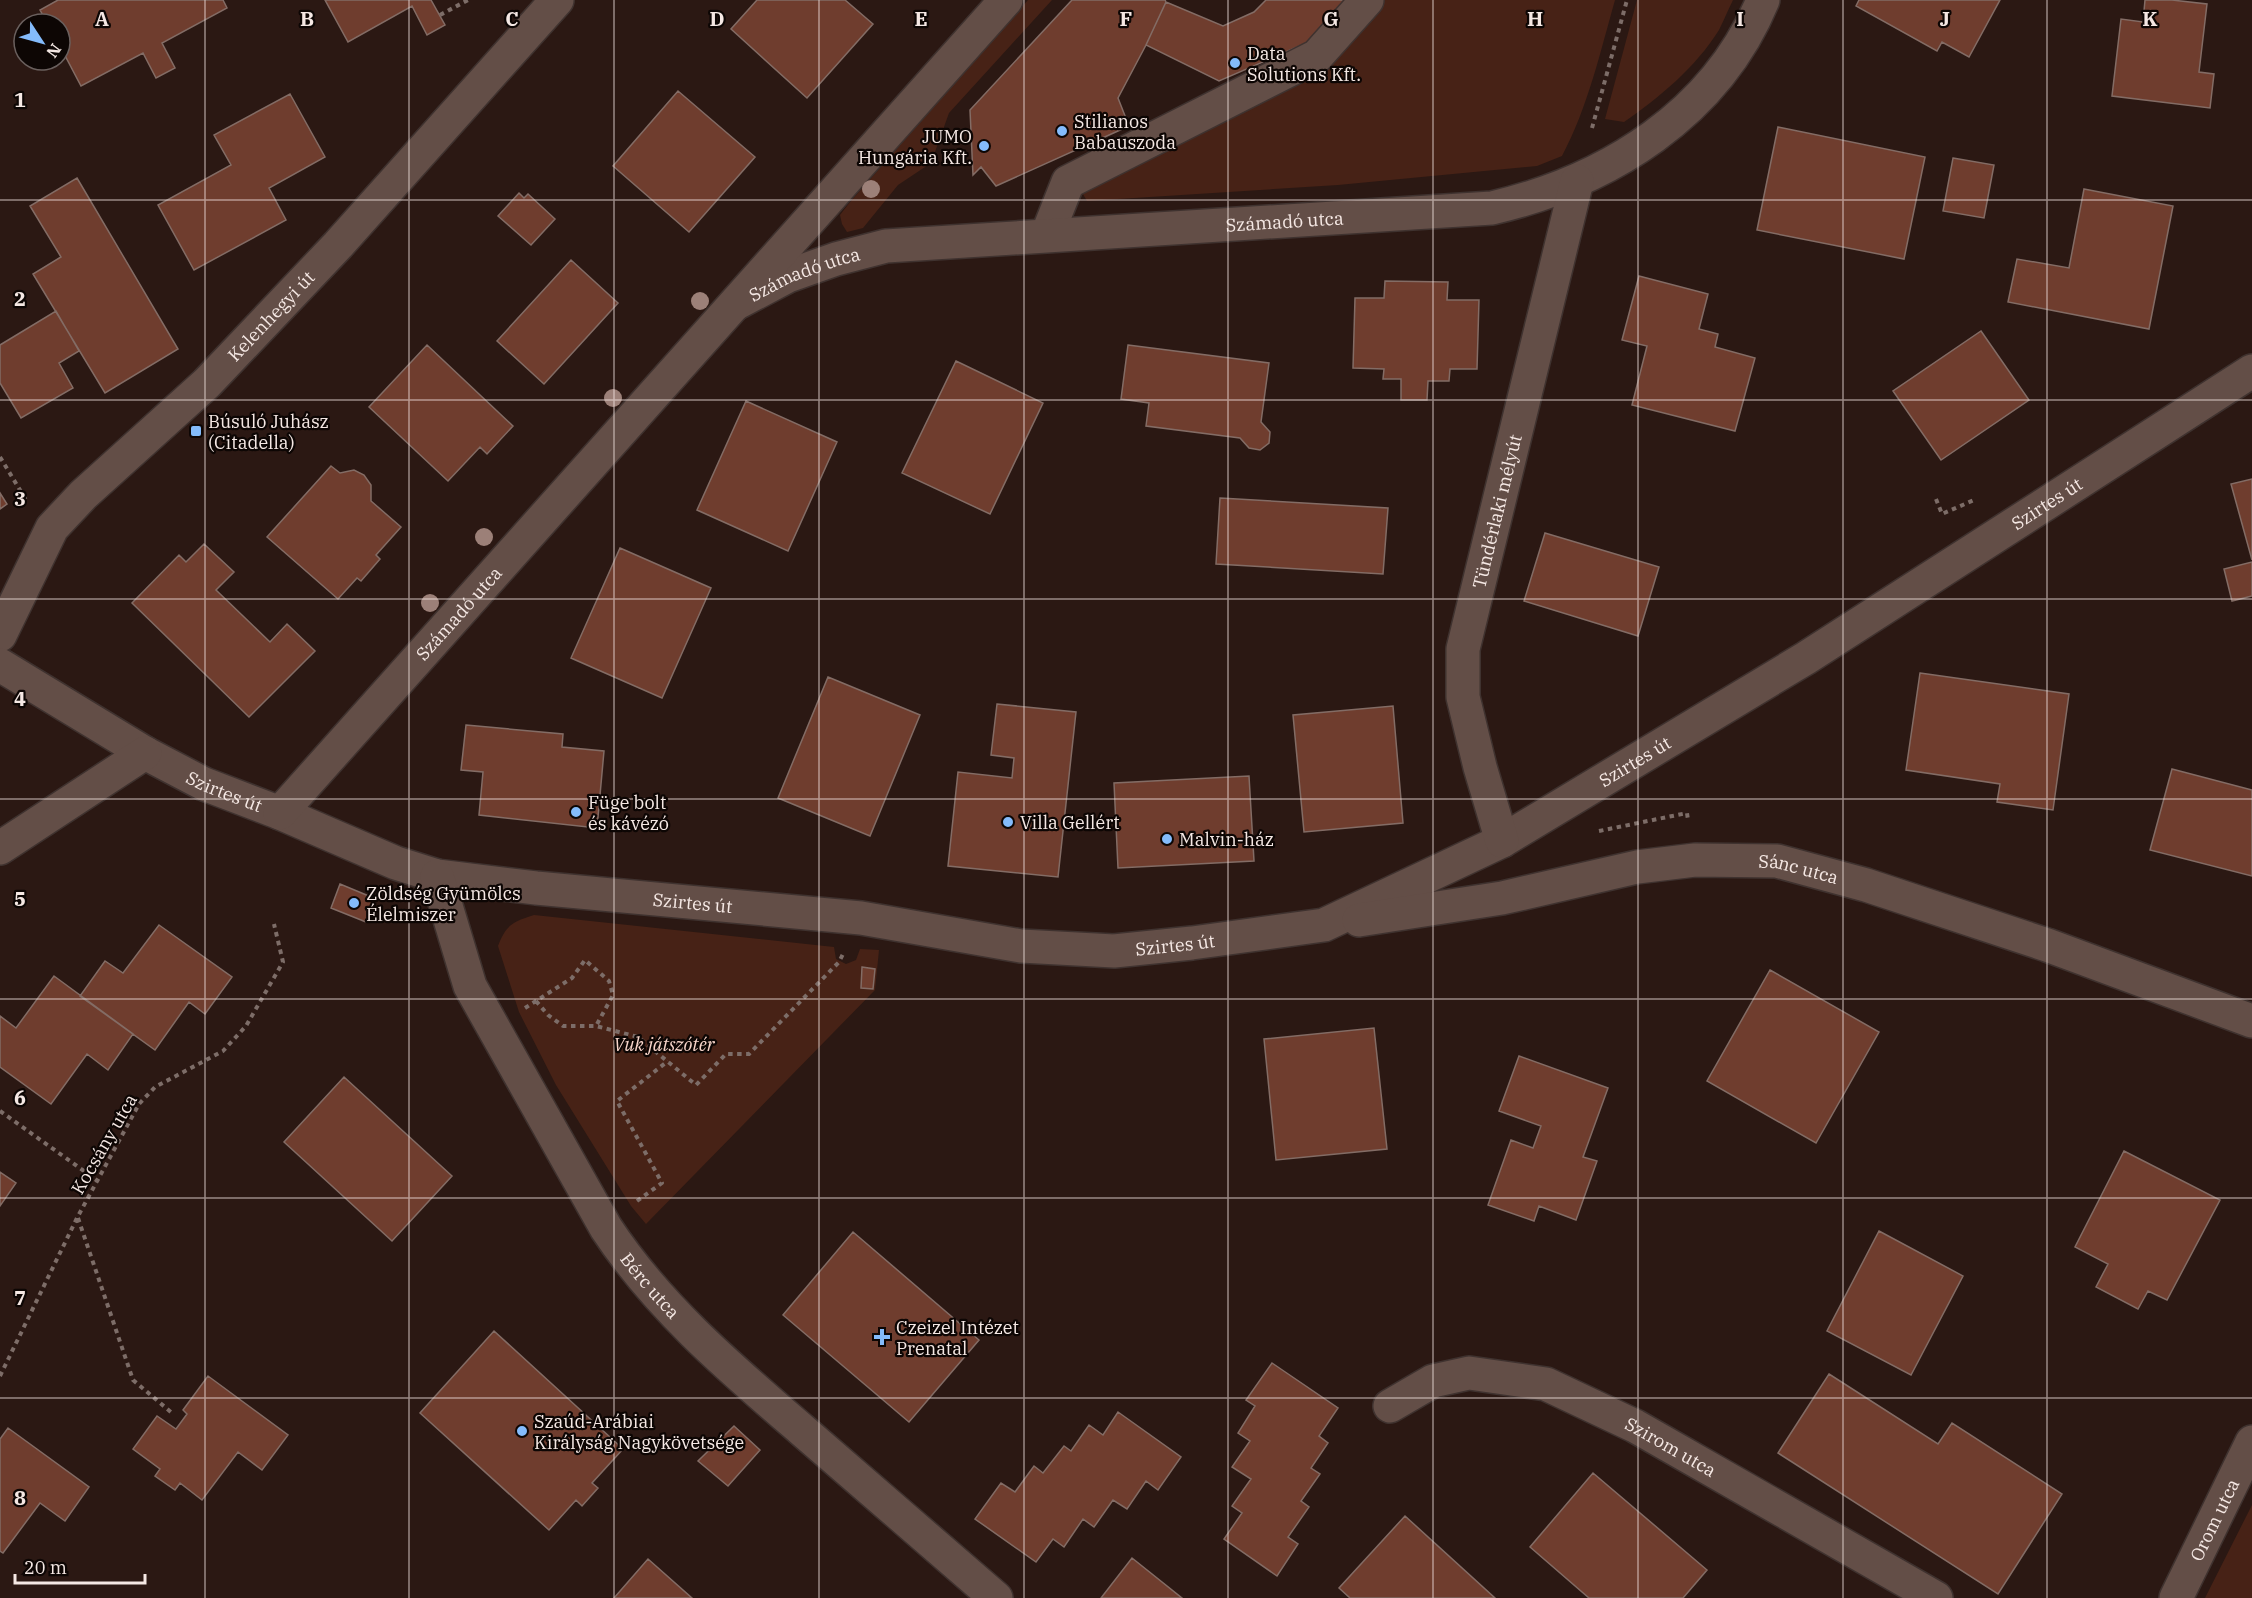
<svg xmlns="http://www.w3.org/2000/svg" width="2252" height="1598" viewBox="0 0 2252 1598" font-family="'IBM Plex Serif',serif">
<rect width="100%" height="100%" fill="#2b1813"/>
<path fill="#472216" d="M1028,0H1052L949,113L931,163L898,185L863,228L847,232L842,224L840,215L850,202Z
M1383,0H1615C1600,53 1588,107 1562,156L1537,166L1338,185L1087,201L1080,189L1179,145L1323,71L1326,63Z
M1637,0H1733C1728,10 1724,20 1719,30C1696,67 1659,98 1624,122L1605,119Z
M534,915L834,947L836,959L846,964L856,960L860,949L879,950L875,990L646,1224L631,1206L556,1085L519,1012L498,946C506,925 512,922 534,915Z
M2252,1505V1598H2205Z"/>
<path fill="#6f3d2e" stroke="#836c65" stroke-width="1.5" d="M58,0H223L227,8L162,43L175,68L156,78L143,53L81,86L60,46V24H48L40,10Z
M325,0H431L445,25L427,35L412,6L348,42Z
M757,0H845L873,24L807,98L731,29Z
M1072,0H1165L1166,2L1146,45L1118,98L1129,126L996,186L981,167L973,175L970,110Z
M1266,0H1347L1311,41L1219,81L1146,45L1166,2L1223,26L1254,12Z
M1859,0H2000L1969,57L1942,42L1937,51L1856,6Z
M2145,0H2172L2207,4L2199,72L2214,74L2210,108L2112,96L2121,19L2143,22Z
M678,91L755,157L689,232L613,166Z
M290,94L325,157L269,188L286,220L194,270L158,205L231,165L214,135Z
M1778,127L1925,157L1904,259L1757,230Z
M1953,158L1994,165L1984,218L1943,211Z
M77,178L178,349L105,393L33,274L61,257L30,206Z
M2084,189L2173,206L2149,329L2008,302L2017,259L2069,268Z
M519,193L524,198L528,194L555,219L531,245L498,216Z
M571,260L618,303L544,384L497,341Z
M1639,276L1708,294L1699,329L1718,334L1715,347L1755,358L1735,431L1632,405L1647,346L1622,340Z
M1385,281L1448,282L1447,300H1479L1477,369H1450L1449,381H1428L1427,400H1401V379H1383L1384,369L1353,368L1355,298H1384Z
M56,311L79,351L59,363L73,388L21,418L0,383V345Z
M1981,331L2029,400L1941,460L1893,391Z
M427,345L513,426L487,454L480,447L448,481L369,407Z
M1128,345L1269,363L1261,422L1270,432L1269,443L1260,450L1249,448L1240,438L1146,426L1149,403L1121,399Z
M956,361L1043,403L990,514L902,473Z
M746,401L837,442L788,551L697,510Z
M331,466L340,473L354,470L364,475L371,485V501L401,527L376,555L380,559L361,581L357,578L338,599L267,537Z
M2252,479V560L2231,484Z
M0,493L7,504L0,509Z
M1220,498L1388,508L1383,574L1216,564Z
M1545,533L1659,567L1638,636L1524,601Z
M204,544L234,572L216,590L270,642L287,624L315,651L249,717L132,603L179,555L186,562Z
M620,548L711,588L662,698L571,658Z
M2252,562V596L2232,601L2224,569Z
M1920,673L2069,694L2053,810L1997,802L2000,784L1906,770Z
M828,677L920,715L870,836L778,798Z
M997,704L1076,712L1058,877L948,866L958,772L1012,778L1014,758L991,755Z
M1393,706L1403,823L1304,832L1293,715Z
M466,725L563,734L562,747L604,751L597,828L479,815L483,772L461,770Z
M2172,769L2252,790V876L2150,850Z
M1249,776L1254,861L1118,868L1114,783Z
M340,884L376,899L366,922L331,908Z
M159,925L232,977L205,1014L189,1002L155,1050L80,996L105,961L123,973Z
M862,967L875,969L873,989L861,988Z
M1770,970L1879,1032L1816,1143L1707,1081Z
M54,976L133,1034L108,1070L87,1054L51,1104L0,1067V1016L16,1028Z
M1374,1028L1387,1149L1276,1160L1264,1039Z
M1519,1056L1608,1088L1583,1157L1597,1161L1576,1220L1539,1206L1534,1221L1488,1205L1511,1140L1533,1148L1541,1126L1499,1111Z
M344,1077L452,1176L392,1241L284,1142Z
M2124,1151L2220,1200L2167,1300L2148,1291L2138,1309L2096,1287L2108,1264L2075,1247Z
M0,1172L16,1183L0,1206Z
M1879,1231L1963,1276L1911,1375L1827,1331Z
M853,1232L979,1340L909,1422L783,1315Z
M494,1331L623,1449L592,1483L598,1488L582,1506L576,1500L549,1530L420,1413Z
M1272,1363L1338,1408L1319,1436L1328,1443L1311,1468L1320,1474L1301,1501L1309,1507L1288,1537L1298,1544L1277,1576L1224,1539L1242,1513L1232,1506L1251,1479L1232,1467L1250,1441L1238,1433L1255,1406L1246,1400Z
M1829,1374L1938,1444L1952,1423L2062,1494L1998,1594L1778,1453Z
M208,1376L288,1435L262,1470L238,1452L202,1500L180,1483L175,1490L155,1476L160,1469L133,1449L157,1416L176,1429L187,1414L183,1410Z
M1118,1412L1181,1457L1158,1490L1146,1481L1127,1509L1113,1500L1094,1527L1083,1519L1064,1547L1053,1539L1036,1562L975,1519L1001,1483L1015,1492L1034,1466L1043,1473L1064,1446L1071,1451L1089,1425L1103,1435Z
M734,1426L760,1450L728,1486L698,1461Z
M8,1428L89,1487L65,1521L40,1503L3,1553L0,1551V1439Z
M1593,1473L1707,1570L1683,1598H1589L1530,1547Z
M1405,1516L1495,1598H1350L1339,1588Z
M1132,1558L1182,1598H1101Z
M648,1559L692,1598H614Z"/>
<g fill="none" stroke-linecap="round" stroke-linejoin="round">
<defs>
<g id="minor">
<path d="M1047,235L1068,182L1317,56L1367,0"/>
<path id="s1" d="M735,304L788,276L836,259L886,246L1492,208C1608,181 1716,114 1763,0"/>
<path id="s2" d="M0,635L52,528L83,495L207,383L338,245L557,0"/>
<path id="s3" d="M0,665L145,753L204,784L280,813L396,863L437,876L536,888L861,918L1021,946L1114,951L1192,943L1324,925L1502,841L1806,658L2252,371"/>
<path id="s4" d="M280,813L1006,0"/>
<path id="s5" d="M1502,841L1480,767L1463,697V649L1577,181"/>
<path d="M0,848L145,753"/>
<path id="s6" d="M437,876L470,986L606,1228C658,1307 730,1368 802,1430C867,1486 931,1542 996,1598"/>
<path id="s7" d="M1359,920L1502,898L1637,867L1695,860L1777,861L1866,885L2047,945L2252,1021"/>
<path id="s8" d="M1390,1406L1433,1381L1469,1373L1546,1384L1635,1426L1936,1598"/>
<path id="s9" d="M2176,1598L2252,1442"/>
</g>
</defs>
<use href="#minor" stroke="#3f322f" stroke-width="36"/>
<path stroke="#7d6d68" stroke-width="4" stroke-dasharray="4.5 4.5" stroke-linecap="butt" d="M440,15L468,0
M1592,128L1627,0
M0,457L26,500
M1936,499L1942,514L1974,500
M1599,831L1687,813L1688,820
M536,1001L548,1015L563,1026H596L638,1037L696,1085L726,1054H749L839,962L843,954
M525,1008L572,978L585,960L609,981L613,995L596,1026
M0,1111L98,1181
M637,1201L662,1183L617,1101L668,1061
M78,1218L133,1380L172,1413
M0,1376L77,1218L139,1104L155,1087L223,1051L246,1026L283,962L274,924"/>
<use href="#minor" stroke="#634e47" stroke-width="33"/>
</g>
<g fill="#9c8078">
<circle cx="871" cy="189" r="9"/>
<circle cx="700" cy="301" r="9"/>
<circle cx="613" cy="398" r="9"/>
<circle cx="484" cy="537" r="9"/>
<circle cx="430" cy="603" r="9"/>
</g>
<path fill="none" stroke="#f5e8e4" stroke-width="1.5" stroke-opacity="0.55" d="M205,0V1598M409,0V1598M614,0V1598M819,0V1598M1024,0V1598M1228,0V1598M1433,0V1598M1638,0V1598M1843,0V1598M2047,0V1598M0,200H2252M0,400H2252M0,599H2252M0,799H2252M0,999H2252M0,1198H2252M0,1398H2252"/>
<g fill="#84bbfb" stroke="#0d0604" stroke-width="2">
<circle cx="1235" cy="63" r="6"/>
<circle cx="1062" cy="131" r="6"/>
<circle cx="984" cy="146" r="6"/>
<rect x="190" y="425" width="12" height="12" rx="3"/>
<circle cx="576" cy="812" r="6"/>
<circle cx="1008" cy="822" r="6"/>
<circle cx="1167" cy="839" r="6"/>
<circle cx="354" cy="903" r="6"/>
<path d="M879 1328h6v6h6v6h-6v6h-6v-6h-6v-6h6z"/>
<circle cx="522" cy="1431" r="6"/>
</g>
<g text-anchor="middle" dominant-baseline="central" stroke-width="4.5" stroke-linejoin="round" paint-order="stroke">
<g font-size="18" fill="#f5e8e4" stroke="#0d0604" text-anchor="start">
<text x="1247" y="53">Data<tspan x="1247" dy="21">Solutions Kft.</tspan></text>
<text x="1074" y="121">Stilianos<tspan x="1074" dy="21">Babauszoda</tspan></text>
<text x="972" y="136" text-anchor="end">JUMO<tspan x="972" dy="21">Hungária Kft.</tspan></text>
<text x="208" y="421">Búsuló Juhász<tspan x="208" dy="21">(Citadella)</tspan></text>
<text x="588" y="802">Füge bolt<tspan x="588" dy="21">és kávézó</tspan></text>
<text x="1020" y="822">Villa Gellért</text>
<text x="1179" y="839">Malvin-ház</text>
<text x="366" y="893">Zöldség Gyümölcs<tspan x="366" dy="21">Élelmiszer</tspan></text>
<text x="896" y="1327">Czeizel Intézet<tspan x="896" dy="21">Prenatal</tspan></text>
<text x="534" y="1421">Szaúd-Arábiai<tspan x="534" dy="21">Királyság Nagykövetsége</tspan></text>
</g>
<g font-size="18" fill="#f5e8e4" stroke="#0d0604">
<text stroke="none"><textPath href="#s1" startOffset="562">Számadó utca</textPath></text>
<text stroke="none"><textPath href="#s1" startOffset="76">Számadó utca</textPath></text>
<text stroke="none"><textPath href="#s2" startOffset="424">Kelenhegyi út</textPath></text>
<text stroke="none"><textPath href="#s3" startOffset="2218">Szirtes út</textPath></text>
<text stroke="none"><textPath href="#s5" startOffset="339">Tündérlaki mélyút</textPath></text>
<text stroke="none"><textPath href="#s4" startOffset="268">Számadó utca</textPath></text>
<text stroke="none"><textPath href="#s3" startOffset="1732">Szirtes út</textPath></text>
<text stroke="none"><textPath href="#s3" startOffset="258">Szirtes út</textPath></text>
<text stroke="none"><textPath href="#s7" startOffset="446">Sánc utca</textPath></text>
<text stroke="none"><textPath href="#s3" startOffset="744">Szirtes út</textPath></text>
<text stroke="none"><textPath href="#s3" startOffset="1230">Szirtes út</textPath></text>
<text transform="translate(104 1144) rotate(-60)">Kocsány utca</text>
<text stroke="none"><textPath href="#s6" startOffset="465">Bérc utca</textPath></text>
<text stroke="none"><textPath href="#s8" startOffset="304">Szirom utca</textPath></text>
<text stroke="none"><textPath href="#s9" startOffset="87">Orom utca</textPath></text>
</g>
<g font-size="18" font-style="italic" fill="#f9d6cb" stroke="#0d0604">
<text x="664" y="1044">Vuk játszótér</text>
</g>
</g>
<g font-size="20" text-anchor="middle" font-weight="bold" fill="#f5e8e4" stroke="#0d0604" stroke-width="4.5" stroke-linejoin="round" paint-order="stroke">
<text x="102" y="26">A</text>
<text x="307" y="26">B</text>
<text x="512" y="26">C</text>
<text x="717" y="26">D</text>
<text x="921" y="26">E</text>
<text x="1126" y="26">F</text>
<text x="1331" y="26">G</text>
<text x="1535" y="26">H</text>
<text x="1740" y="26">I</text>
<text x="1945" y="26">J</text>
<text x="2150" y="26">K</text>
<text x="20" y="107">1</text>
<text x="20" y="306">2</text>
<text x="20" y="506">3</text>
<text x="20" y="706">4</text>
<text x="20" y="906">5</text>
<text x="20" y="1105">6</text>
<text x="20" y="1305">7</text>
<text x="20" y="1505">8</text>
</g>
<g transform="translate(42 42) rotate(126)"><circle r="28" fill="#0d0604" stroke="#6a605e" stroke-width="1.5"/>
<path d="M0-4.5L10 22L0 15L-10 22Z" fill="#84bbfb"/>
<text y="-9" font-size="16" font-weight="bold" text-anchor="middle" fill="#f5e8e4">N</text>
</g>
<path d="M15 1574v9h130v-9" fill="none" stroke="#f5e8e4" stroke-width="3"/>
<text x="24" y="1574" font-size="18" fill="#f5e8e4" stroke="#0d0604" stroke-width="4.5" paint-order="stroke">20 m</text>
</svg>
